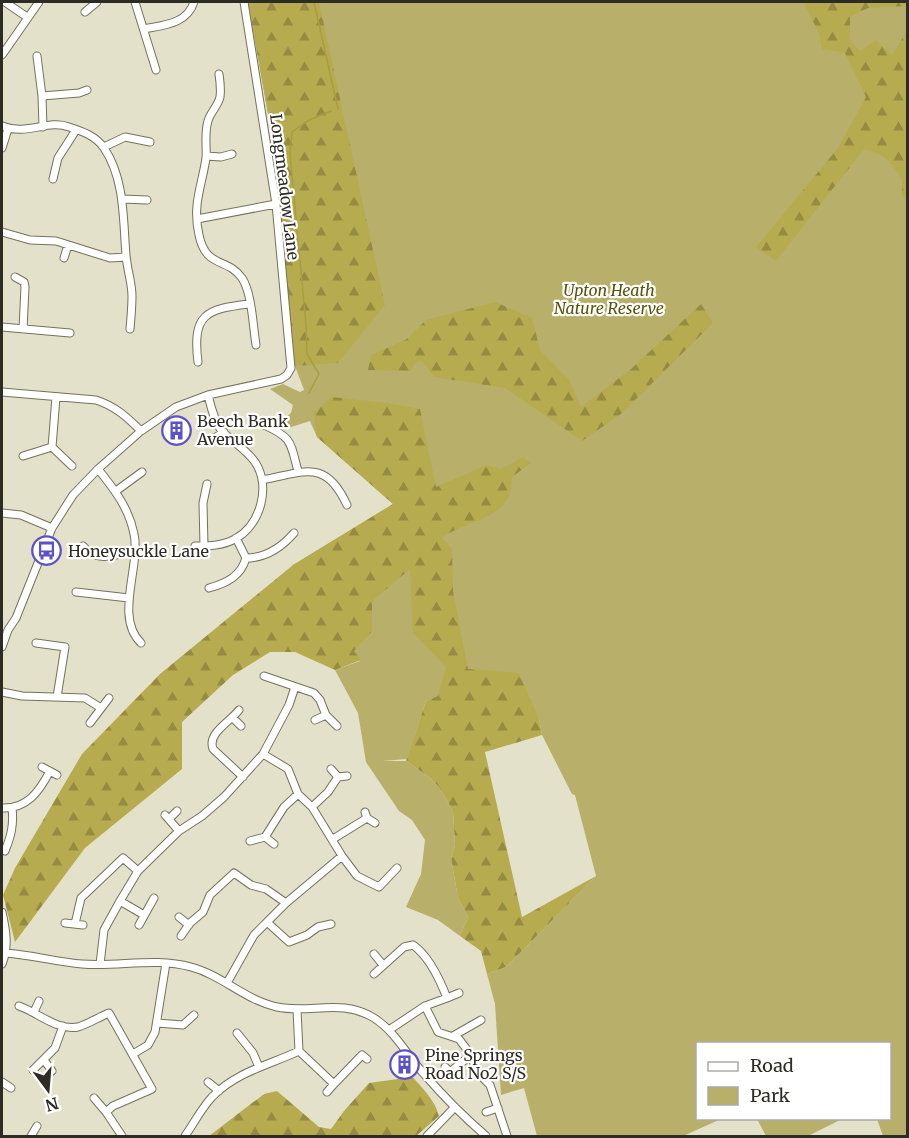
<svg xmlns="http://www.w3.org/2000/svg" width="909" height="1138" viewBox="0 0 909 1138" font-family="Merriweather,serif">
<defs>
<pattern id="forest-firs" width="22" height="20" patternUnits="userSpaceOnUse" patternTransform="scale(1.5)"><rect width="22" height="20" fill="#b7ab4f"/><path d="M5 1l3.5 6h-7zM16 11l3.5 6h-7z" fill="#958b41"/></pattern>
</defs>
<rect width="100%" height="100%" fill="#e3e1ca"/>
<path fill="#b8af6a" d="M248,2H907V1136H883L877,1119L890,1118V1044H698V1118L721,1119L683,1136H537L524,1088L501,1095L495,1004L487,974L506,967L596,876L575,795L572,794L542,735L539,719L438,697L426,701L407,759L382,761H406L429,777L439,787L453,811L455,845L451,858L458,898L468,917L460,936L438,920L406,907L421,874L425,840L412,820L399,811L366,762L358,713L335,670L360,661L293,565L393,504L317,437L310,421L285,429L278,424L291,413L293,405L270,389L283,384L300,392L304,390L295,366L275,153Z
M757,1119H842L808,1136H766Z"/>
<path fill="url(#forest-firs)" d="M248,2H319L385,305L338,363L295,366L275,153Z
M803,2H907V6L868,8L850,17V40L860,51L876,40L892,55L907,31L908,93L905,96L908,98L907,201L902,195V179L889,161L879,154L864,149L776,261L756,247L838,148L866,97L845,53L822,49L819,33Z
M495,302L532,318L540,350L569,380L581,407L631,369L701,304L713,323L621,414L582,441L505,388L434,377L422,361L416,363L410,371L368,370L371,355L407,339L426,320Z
M332,397L387,403L420,409L436,487L487,465L501,469L523,457L531,463L512,477C511,483 512,491 509,496C497,521 463,522 442,538L452,549L453,591L468,669L519,673L539,719L542,735L485,752L522,917L596,876L506,967L487,974L481,951L460,936L468,917L458,898L451,858L455,845L453,811L439,787L429,777L406,761L426,701L438,696L446,667L413,633L410,569L372,601V631L354,651L361,660L335,670L295,652H270L233,675L182,722V769L85,848L15,942L3,895L15,868L82,754L160,674L293,565L393,504L317,437L314,413Z
M401,1062C413,1081 434,1095 439,1116L416,1136H209L264,1094L277,1091L319,1127L331,1129L344,1111L369,1083L398,1079L394,1069L397,1063Z"/>
<g fill="none" stroke-linecap="round" stroke-linejoin="round">
<path stroke="#aa9d41" stroke-width="1.5" d="M314,2L338,109
M309,393L319,374L307,354L306,325L290,153L292,132L309,120L331,111"/>
<defs>
<path id="minor" d="M5,2L27,17
M135,2L156,70
M85,12L97,2
M144,29C164,25 187,24 194,2
M2,55L39,2
M37,56L42,96L43,127
M219,74C220,81 221,90 220,97C218,106 210,113 208,121C204,134 207,145 206,158C202,186 192,204 199,235C206,269 227,257 242,278C252,293 253,327 256,345
M42,96L79,93L87,90
M2,126C27,136 48,119 69,127C82,131 96,136 104,148C125,179 123,220 126,255C127,269 132,283 132,296C132,307 131,318 130,329
M104,147L125,137L150,142
M2,148L8,129
M206,156L221,157L232,154
M53,179L58,158L76,130
M122,199L147,200
M197,219L276,204
M2,232L30,240L56,241L110,258L126,257
M64,258L68,245
M15,277L24,282L25,287L23,329
M2,327L70,333
M198,362C192,314 206,309 249,304
M2,392L96,400C115,406 127,417 141,431
M56,397L52,447L72,466
M264,425C293,438 290,442 298,471
M206,440L213,439L224,432
M23,456L52,447
M98,469C114,489 129,508 134,534C141,566 114,617 141,643
M262,480C303,473 325,457 347,505
M116,491L142,472
M2,513L21,515L52,528
M83,546C96,563 116,555 134,551
M195,546C209,546 222,546 235,539C261,525 271,486 255,462C246,449 231,441 221,430C214,420 211,407 208,395
M204,546L203,503L207,484
M246,558C266,558 281,548 294,533
M209,588C227,583 241,576 246,558L236,538
M76,592L129,598
M36,643L65,647L57,697
M2,647L8,630L16,618L52,528L73,495L98,469L141,431L176,407L208,395L281,379L287,375L291,368L276,204L244,2
M264,676L314,693L320,700L326,715
M2,692L22,696L85,698L101,708
M239,710C230,722 207,733 213,749L243,777
M233,718L241,726
M315,720L326,715L337,726
M90,723L109,698
M263,754L288,769L298,794L312,807L342,856L357,876L379,887L397,868
M42,767L57,775
M331,769L338,777L347,776
M312,807L328,792L338,777
M2,808C27,809 39,792 50,771
M365,812L367,818L375,823
M165,815L179,831
M169,819L177,811
M265,837L284,807L298,794
M333,839L367,818
M250,841L265,837L274,844
M5,851C11,836 14,825 12,808
M120,901L144,915
M2,912C6,930 9,947 2,964
M179,917L189,925
M65,923L83,925
M268,923L289,942L307,935L318,927L331,924
M75,924L81,898L123,858L138,871
M139,925L154,898
M181,936L190,923L203,912L210,895L234,873L251,885L266,889L286,903
M6,953C32,955 57,962 82,964C119,967 155,957 191,967C222,975 245,1000 277,1007C311,1014 341,998 374,1018C396,1032 408,1057 425,1075C444,1097 464,1117 486,1136
M374,954L383,965
M100,964L104,930L120,901L138,871L179,831L202,816L224,797L263,754L289,705L295,687
M374,974L404,947L413,945C429,956 440,980 447,998L425,1006L389,1030
M227,983L254,935L286,903L342,856
M447,998L459,993
M19,1006C37,1012 57,1031 78,1027C88,1024 99,1017 109,1013L152,1089L113,1106L106,1112L122,1136
M425,1006L438,1032L459,1039L471,1055L477,1072L490,1085L507,1136
M297,1010L299,1051L334,1084L362,1055L367,1059
M34,1012L39,1001
M157,1023L183,1025L194,1015
M237,1033L253,1053L259,1067
M453,1036L481,1020
M133,1054L148,1045L155,1032L166,963
M44,1060L52,1071
M445,1067L450,1072L471,1055
M33,1070L55,1048L63,1026
M2,1082L11,1088
M208,1082L219,1091
M327,1092L334,1084
M94,1098L106,1112
M486,1112L498,1108
M31,1136L37,1126
M185,1136C194,1123 201,1109 212,1097C236,1072 269,1065 299,1051
M427,1136L455,1107"/>
</defs>
<use href="#minor" stroke="#74725d" stroke-width="9"/>
<use href="#minor" stroke="#fff" stroke-width="7"/>
</g>
<defs>
<symbol id="building-ring" viewBox="-11 -11 22 22"><circle r="9.5" fill="#fff" stroke="#5b51c9" stroke-width="1.5"/><path d="M-4-6H4V6H1V3H-1V6H-4ZM-2.5-4.3h1.7v1.8h-1.7ZM.8-4.3h1.7v1.8H.8ZM-2.5-1h1.7V.8h-1.7ZM.8-1h1.7V.8H.8Z" fill="#5b51c9"/></symbol>
<symbol id="bus-ring" viewBox="-11 -11 22 22"><circle r="9.5" fill="#fff" stroke="#5b51c9" stroke-width="1.5"/><path d="M-5-6H5V4H4V6H2V4H-2V6H-4V4H-5ZM-3.5-4V0h7V-4ZM-3.5 1.2v1.5H-2V1.2ZM2 1.2v1.5H3.5V1.2Z" fill="#5b51c9"/></symbol>
</defs>
<g fill-rule="evenodd">
<use href="#building-ring" x="160" y="414" width="33" height="33"/>
<use href="#bus-ring" x="30" y="534" width="33" height="33"/>
<use href="#building-ring" x="388" y="1048" width="33" height="33"/>
</g>
<g text-anchor="middle" dominant-baseline="central" stroke-width="4.5" stroke-linejoin="round" paint-order="stroke">
<g font-size="16" fill="#2d2c23" stroke="#fff">
<text transform="translate(285 187) rotate(83)">Longmeadow Lane</text>
</g>
<g font-size="16" font-style="italic" fill="#5c530b" stroke="#fff">
<text x="609" y="290">Upton Heath<tspan x="609" dy="18">Nature Reserve</tspan></text>
</g>
<g font-size="16" fill="#2d2c23" stroke="#fff" text-anchor="start">
<text x="197" y="421">Beech Bank<tspan x="197" dy="18">Avenue</tspan></text>
<text x="68" y="551">Honeysuckle Lane</text>
<text x="425" y="1055">Pine Springs<tspan x="425" dy="18">Road No2 S/S</tspan></text>
</g>
</g>
<rect width="909" height="1138" fill="none" stroke="#2d2c23" stroke-width="6"/>
<rect x="696" y="1042" width="195" height="78" fill="#ffffff" stroke="#ababa7" stroke-width="1.5"/>
<rect x="708" y="1062" width="30" height="9" fill="#ffffff" stroke="#ababa7" stroke-width="1.5"/>
<text x="750" y="1072" font-size="18" fill="#2d2c23">Road</text>
<rect x="708" y="1087" width="30" height="18" fill="#b8af6a" stroke="#ababa7" stroke-width="1.5"/>
<text x="750" y="1102" font-size="18" fill="#2d2c23">Park</text>
<g transform="translate(48 1090) rotate(164)" stroke="#ffffff" stroke-width="4.5" paint-order="stroke">
<path d="M0-4.5L10 22L0 15L-10 22Z" fill="#2d2c23"/>
<text y="-9" font-size="16" font-weight="bold" text-anchor="middle" fill="#2d2c23">N</text>
</g>
</svg>
